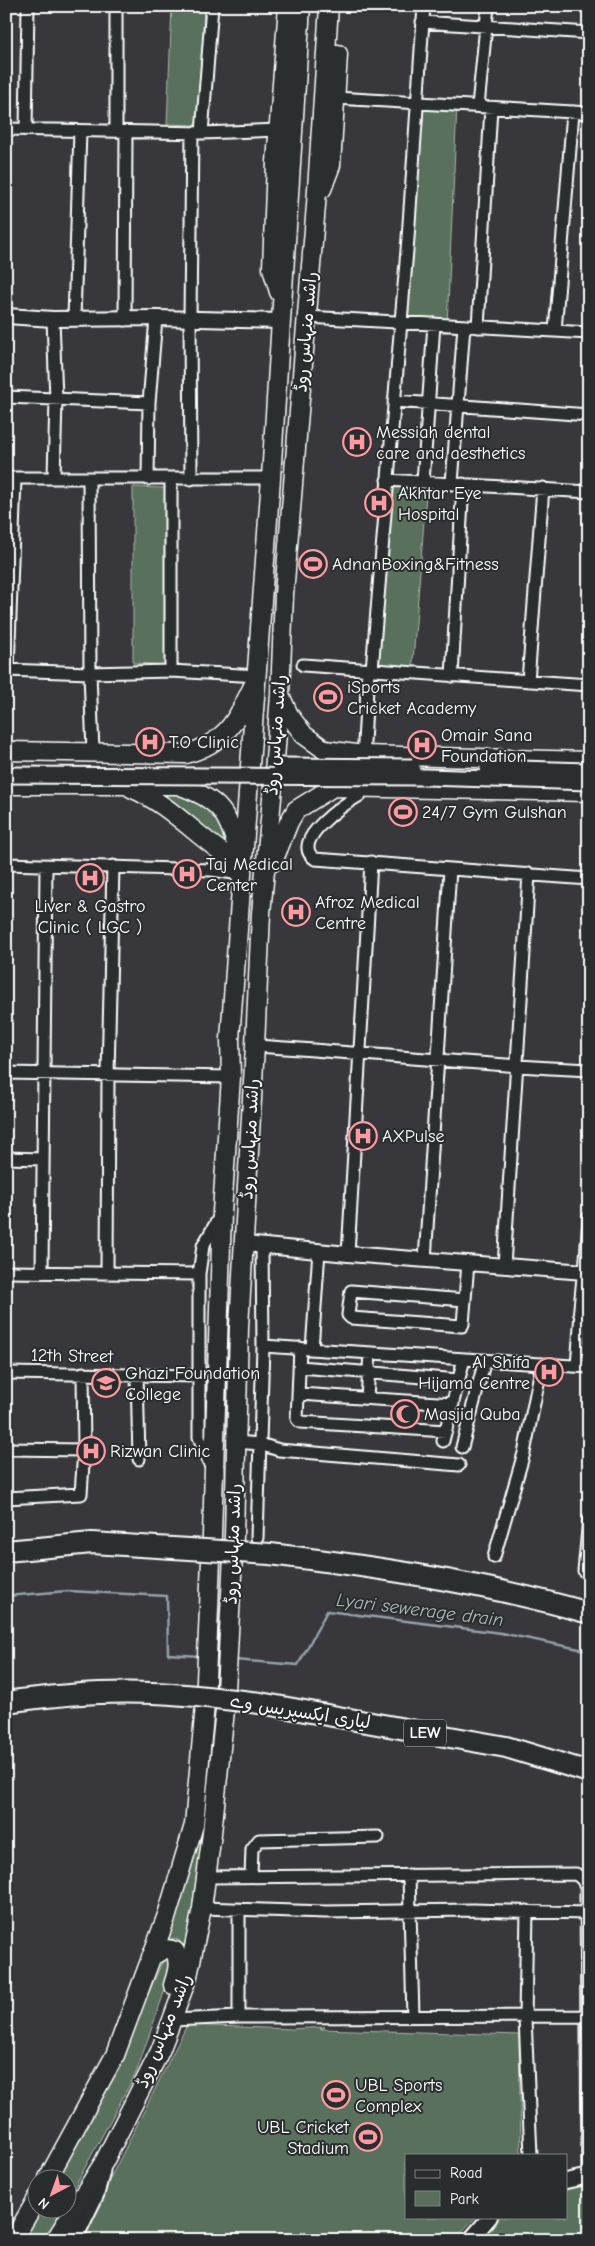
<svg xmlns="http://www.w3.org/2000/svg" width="595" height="2246" viewBox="0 0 595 2246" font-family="'Comic Neue','Playpen Sans Arabic',sans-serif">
<rect width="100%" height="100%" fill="#38373b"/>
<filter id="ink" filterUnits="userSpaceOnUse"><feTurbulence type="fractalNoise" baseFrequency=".02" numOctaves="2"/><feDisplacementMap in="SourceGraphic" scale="10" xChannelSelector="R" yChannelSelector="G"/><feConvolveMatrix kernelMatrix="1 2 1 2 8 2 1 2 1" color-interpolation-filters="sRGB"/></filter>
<g filter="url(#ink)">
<path fill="#596f5b" stroke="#acb7ad" d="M172,6H204L199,125L167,124Z
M417,103L457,105L447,325L399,322Z
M386,480L427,483L412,673L372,670Z
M133,487L167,488L169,665L133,663Z
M172,793C196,795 230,817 222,845L159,797Z
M204,1805H208L186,1958L179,1940L174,1938L162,1942C183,1897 196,1854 204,1805Z
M168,1956L174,1964L136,2073L68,2199V2178H53L129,2038L163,1960Z
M187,2025L292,2029L325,2027L320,2029L519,2035L521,2155H406V2217H476L454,2240H83V2234L95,2209Z
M589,2186V2240H476L482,2232L499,2217H566V2188Z
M38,2209H62L44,2240H22Z"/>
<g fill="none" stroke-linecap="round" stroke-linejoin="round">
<path stroke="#95a1aa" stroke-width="2.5" d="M6,1596L68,1591L167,1596L168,1654L200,1656
M235,1660L298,1665L327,1611L501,1633L589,1651"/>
<defs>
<path id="minor" d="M422,22L589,33
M336,98L589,113
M478,106L488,6
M6,129L202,133L278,130
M26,129L28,6
M116,131V6
M202,133L212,6
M307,317L589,333
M53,319L56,399L54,477
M74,319L80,131
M190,319L192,133
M190,319L191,479
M125,320L126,133
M478,327L491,108
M555,331L573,112
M6,397L149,403
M394,401L589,415
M6,478H271
M89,478L90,673L93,752
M148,479L149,403L156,318
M171,479V671
M387,480L589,492
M423,482L434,324
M452,483L464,326
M303,665L589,685
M6,670L90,673L171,671L258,676
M8,670L15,478
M372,670L408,238L424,6
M452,676L463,484
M528,681L543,488
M363,761L368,670
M363,784L360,795C346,803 288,841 315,859L589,879
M6,864L211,870L242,874
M255,1046C367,1053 477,1065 589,1070
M6,1073L231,1077
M6,1158L43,1159
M262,1246L263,1346L589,1367
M348,1254L371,862
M425,1260L450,869
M504,1266L529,874
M6,1272L199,1274L203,1246L220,1216
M42,1272L46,866
M585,1272L589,1217
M107,1274L108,1074L113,866
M199,1274V1437L211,1467
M465,1300L351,1291L348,1315L351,1318L462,1326L463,1324L468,1263
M300,1348L297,1419L300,1422L446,1431
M312,1349L319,1251
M577,1366L581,1313
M300,1367L459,1380
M6,1373L198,1376
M137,1374L139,1459
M299,1394L453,1404
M367,1398L370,1353
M443,1441L464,1359
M236,1442L260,1444L279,1450L459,1465
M462,1447L485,1360
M6,1449L84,1450
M6,1498L81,1494L84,1450L83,1373
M257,1538L263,1346
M494,1557L524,1453L542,1364
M584,1571L589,1519
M409,1875L413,2016
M251,1876L252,1849L259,1840L378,1837
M206,1877L576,1874L582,1879L586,1886L588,2176
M202,1908L326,1912L473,1910L585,1913
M527,1911L525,2018L531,2155
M239,2017V1909
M172,2020L239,2017L588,2016"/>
<path id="tertiary" d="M6,316L53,319L156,318L282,321
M245,1244L348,1254L585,1272L581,1313L589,1314
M566,2181L589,2176
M470,2240L490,2217"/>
<path id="secondary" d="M76,2240L77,2233L96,2194L102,2171"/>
<path id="primary" d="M322,189L331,165L338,54
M279,292L272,268L276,162L288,6
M280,695L289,715L304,735L325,750L363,755L589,761
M6,751L186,754C226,743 236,721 253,686
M6,785H178C219,799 228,812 239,854
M131,788C174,806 203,844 243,866
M273,862L289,822L296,810L333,787L589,792
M151,1957C160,1952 165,1946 175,1951C180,1963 177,1973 173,1985
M48,2178L115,2055L167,1915L194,1825L205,1705L212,1535L222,1212L231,1077L230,1039L271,478L301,6
M13,2240L38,2197
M55,2240L104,2162L160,2051L172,2020L188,1976L202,1908L212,1833L225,1710L234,1536L239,1327L255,1046L261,913L272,798L280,695L284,594L316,205L329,6"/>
<path id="motorway" d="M270,1554C378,1567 484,1583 589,1613
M260,1703L506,1747L589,1772"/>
</defs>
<use href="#minor" stroke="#fff" stroke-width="15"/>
<use href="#tertiary" stroke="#fff" stroke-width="18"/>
<use href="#secondary" stroke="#fff" stroke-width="19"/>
<use href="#primary" stroke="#fff" stroke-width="21"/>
<use href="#motorway" stroke="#fff" stroke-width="24"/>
<use href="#minor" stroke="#2a2d2e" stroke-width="11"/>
<use href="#tertiary" stroke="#2a2d2e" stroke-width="14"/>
<use href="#secondary" stroke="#2a2d2e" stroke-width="15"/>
<use href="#primary" stroke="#2a2d2e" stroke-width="18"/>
<use href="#motorway" stroke="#2a2d2e" stroke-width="20"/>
<defs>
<path id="secondary-bridge" d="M280,766L412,767
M488,768L589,771
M6,775L425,777L589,782"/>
<path id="motorway-bridge" d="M6,1551L92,1543L270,1554
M6,1702C55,1695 103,1691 152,1693C188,1694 224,1699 260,1703"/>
</defs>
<use href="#secondary-bridge" stroke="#fff" stroke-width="19" stroke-linecap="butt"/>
<use href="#motorway-bridge" stroke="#fff" stroke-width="24" stroke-linecap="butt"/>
<use href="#secondary-bridge" stroke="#2a2d2e" stroke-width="15"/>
<use href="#motorway-bridge" stroke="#2a2d2e" stroke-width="20"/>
</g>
</g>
<defs>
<symbol id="hospital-ring" viewBox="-11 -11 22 22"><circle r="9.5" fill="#2a2d2e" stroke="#ff9aa2" stroke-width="1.5"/><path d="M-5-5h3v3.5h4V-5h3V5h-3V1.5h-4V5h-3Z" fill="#ff9aa2"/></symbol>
<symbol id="stadium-ring" viewBox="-11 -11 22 22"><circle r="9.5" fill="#2a2d2e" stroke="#ff9aa2" stroke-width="1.5"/><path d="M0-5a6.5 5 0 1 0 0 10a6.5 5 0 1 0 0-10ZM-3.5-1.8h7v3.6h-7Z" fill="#ff9aa2"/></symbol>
<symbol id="university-ring" viewBox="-11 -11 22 22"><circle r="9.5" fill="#2a2d2e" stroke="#ff9aa2" stroke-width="1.5"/><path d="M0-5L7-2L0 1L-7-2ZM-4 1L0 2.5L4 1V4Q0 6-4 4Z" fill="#ff9aa2"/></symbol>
<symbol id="mosque-ring" viewBox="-11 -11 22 22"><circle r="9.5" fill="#2a2d2e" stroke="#ff9aa2" stroke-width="1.5"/><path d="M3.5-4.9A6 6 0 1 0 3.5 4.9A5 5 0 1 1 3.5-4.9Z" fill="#ff9aa2"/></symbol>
</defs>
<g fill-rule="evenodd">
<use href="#hospital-ring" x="341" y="426" width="32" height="32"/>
<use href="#hospital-ring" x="363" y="487" width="32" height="32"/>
<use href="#stadium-ring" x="297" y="548" width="32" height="32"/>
<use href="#stadium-ring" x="312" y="681" width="32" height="32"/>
<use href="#hospital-ring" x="134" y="726" width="32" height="32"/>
<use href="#hospital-ring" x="406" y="729" width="32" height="32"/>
<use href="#stadium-ring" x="387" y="796" width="32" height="32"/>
<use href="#hospital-ring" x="171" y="858" width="32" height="32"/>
<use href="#hospital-ring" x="74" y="862" width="32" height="32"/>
<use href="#hospital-ring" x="280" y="896" width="32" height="32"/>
<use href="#hospital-ring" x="347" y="1120" width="32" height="32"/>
<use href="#hospital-ring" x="533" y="1356" width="32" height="32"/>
<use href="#university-ring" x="90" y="1367" width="32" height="32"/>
<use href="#mosque-ring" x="389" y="1398" width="32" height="32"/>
<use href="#hospital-ring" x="75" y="1435" width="32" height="32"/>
<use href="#stadium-ring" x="320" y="2079" width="32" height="32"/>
<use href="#stadium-ring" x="352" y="2121" width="32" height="32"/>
</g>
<g text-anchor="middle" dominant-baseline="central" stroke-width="4" stroke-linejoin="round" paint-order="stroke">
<rect fill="#2a2d2e" stroke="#bfc0c0" stroke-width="1" x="404" y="1719.5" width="42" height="27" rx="4"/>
<g font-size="16" font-weight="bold" fill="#fff">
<text x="425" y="1733">LEW</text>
</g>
<g font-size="18" fill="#fff" stroke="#2a2d2e">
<text transform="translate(306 332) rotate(-85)">راشد منہاس روڈ</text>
<text transform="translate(276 735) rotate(-86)">راشد منہاس روڈ</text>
<text transform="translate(250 1139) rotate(-87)">راشد منہاس روڈ</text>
<text transform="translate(72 1356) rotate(1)">12th Street</text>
<text transform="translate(233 1544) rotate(-88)">راشد منہاس روڈ</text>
<text transform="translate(300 1712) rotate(9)">لیاری ایکسپریس وے</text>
<text transform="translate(164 2031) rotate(-68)">راشد منہاس روڈ</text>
</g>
<g font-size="18" fill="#fff" stroke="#2a2d2e" text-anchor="start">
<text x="376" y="432">Messiah dental<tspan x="376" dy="21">care and aesthetics</tspan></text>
<text x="398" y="493">Akhtar Eye<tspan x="398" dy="21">Hospital</tspan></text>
<text x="332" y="564">AdnanBoxing&amp;Fitness</text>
<text x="347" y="687">iSports<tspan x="347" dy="21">Cricket Academy</tspan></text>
<text x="441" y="735">Omair Sana<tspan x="441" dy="21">Foundation</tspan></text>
<text x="169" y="742">T.O Clinic</text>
<text x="422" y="812">24/7 Gym Gulshan</text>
<text x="206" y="864">Taj Medical<tspan x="206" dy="21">Center</tspan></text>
<text x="315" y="902">Afroz Medical<tspan x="315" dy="21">Centre</tspan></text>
<text x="90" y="906" text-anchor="middle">Liver &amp; Gastro<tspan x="90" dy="21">Clinic ( LGC )</tspan></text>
<text x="382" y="1136">AXPulse</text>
<text x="530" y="1362" text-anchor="end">Al Shifa<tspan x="530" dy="21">Hijama Centre</tspan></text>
<text x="125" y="1373">Ghazi Foundation<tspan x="125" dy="21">College</tspan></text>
<text x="424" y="1414">Masjid Quba</text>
<text x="110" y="1451">Rizwan Clinic</text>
<text x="355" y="2085">UBL Sports<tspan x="355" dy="21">Complex</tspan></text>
<text x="349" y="2127" text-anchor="end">UBL Cricket<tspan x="349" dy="21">Stadium</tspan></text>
</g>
<g font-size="19" font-style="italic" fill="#b0b9c0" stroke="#2a2d2e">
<text transform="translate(420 1610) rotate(7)">Lyari sewerage drain</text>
</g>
</g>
<rect width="595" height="2246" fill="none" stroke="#2a2d2e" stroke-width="25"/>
<rect x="12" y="12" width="570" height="2221" fill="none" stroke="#fff" stroke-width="2" filter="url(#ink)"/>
<rect x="405" y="2154" width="162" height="65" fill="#2a2d2e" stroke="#7f8182"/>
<rect x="415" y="2170" width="25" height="8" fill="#2a2d2e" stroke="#7f8182"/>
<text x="450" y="2178" font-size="15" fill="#ffffff">Road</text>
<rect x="415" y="2191" width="25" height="15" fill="#596f5b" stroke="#7f8182"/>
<text x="450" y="2204" font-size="15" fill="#ffffff">Park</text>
<g transform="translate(52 2194) rotate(221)"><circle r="24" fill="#2a2d2e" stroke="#7f8182"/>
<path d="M0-4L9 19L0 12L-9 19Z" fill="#ff9aa2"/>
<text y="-8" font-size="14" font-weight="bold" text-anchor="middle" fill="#ffffff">N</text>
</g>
</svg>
